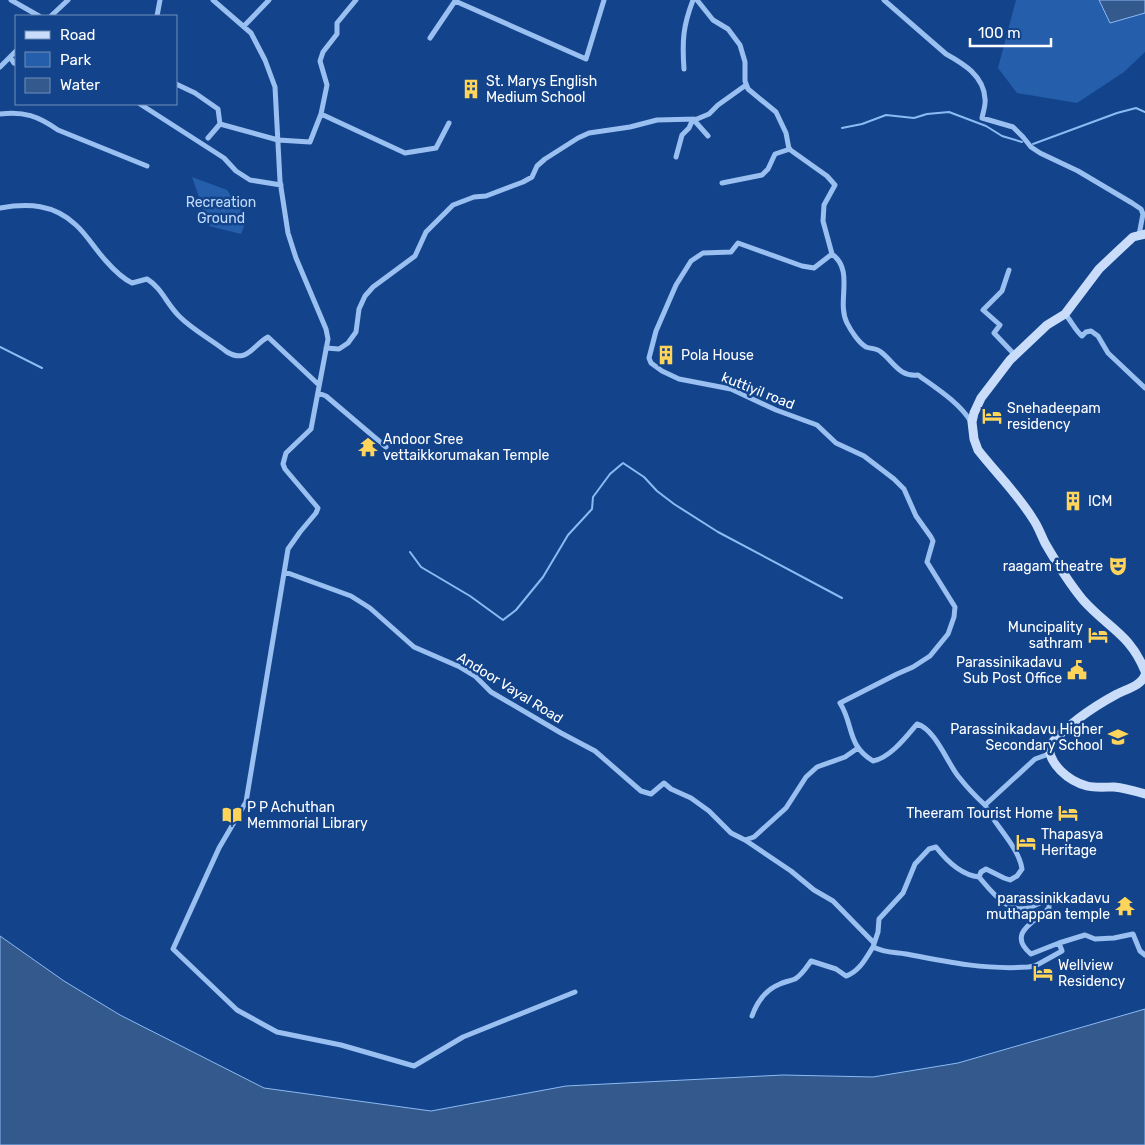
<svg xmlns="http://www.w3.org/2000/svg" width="1145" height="1145" viewBox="0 0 1145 1145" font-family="Rubik,sans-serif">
<rect width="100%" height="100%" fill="#13448b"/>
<path fill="#255eaa" d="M1016,0H1145V52L1124,72L1077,103L1017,93L998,68Z
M192,177L227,190L247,219L241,234L209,226Z"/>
<path fill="#33598d" stroke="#8cbaf4" d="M1099,0H1145V13L1110,23Z
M0,936L64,981L120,1015L264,1088L431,1111L566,1086L783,1075L873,1077L958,1063L1145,1009V1145H0Z"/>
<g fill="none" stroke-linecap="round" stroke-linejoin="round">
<path stroke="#8cbaf4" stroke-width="2" d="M842,128L862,124L886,115L914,118L927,114L949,112L986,126L1002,136L1022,142
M1033,144L1117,113L1136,108L1145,112
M0,347L42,368
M410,552L421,567L470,596L503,620L516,610L543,577L568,535L592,509L593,497L610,474L623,463L644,477L657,491L674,504L718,532L842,598"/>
<path stroke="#9abff1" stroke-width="5" d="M11,0L39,16
M213,0L251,33L265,60L275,87L280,181L288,233L296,258L326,329L328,339L311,429L286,453L283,464L285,469L318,508L316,513L300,532L288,549L246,802L219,848L173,949L237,1010L277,1032L341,1045L414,1066L463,1037L575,992
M356,0L337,23V34L323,52L320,61L327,85L321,114L405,153L436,148L449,123
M697,0L713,20L728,29L740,45L745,62V81L748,89L776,112L786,133L789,149L827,176L835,185L824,205L823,221L832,254
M884,0L946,54C964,64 984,76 985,99C986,105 983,112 982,118L1013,127L1023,137L1031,147L1040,153L1078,171L1132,203L1141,209L1143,214L1139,235
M51,16L68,0
M157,16L160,0
M244,26L269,0
M430,38L455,1L586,59L604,0
M10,57L14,63L16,64
M0,67L16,51
M684,69C682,41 683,26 693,0
M176,84L195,93L218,109L220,124L278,140L310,142L321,114
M140,104L224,158L236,171L250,180L281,185
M0,114C24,111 38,116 58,130L147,166
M208,138L220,124
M676,157L682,135L689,128L693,119L708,136
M722,183L762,175L768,169L775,154L790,149
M0,208C28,203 54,204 76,225C87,235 95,249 106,261C113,269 122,278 132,283L147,279C162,288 167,305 180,317C193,330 212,340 227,352C247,364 253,345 268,337L319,385
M1009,270L1002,291L983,310L1000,325L994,333L1013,353L1011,357
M1065,314C1072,322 1075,330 1082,336L1086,332L1091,331L1098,336L1108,353L1145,388
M326,348L339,349L348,343L356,332L359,309L365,296L373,287L415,256L426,232L453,205L474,197L486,196L523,182L532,177L537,166L545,159L578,138L589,133L630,127L657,120L697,119L709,114L718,105L746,85
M318,393L326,396L386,447
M971,422C960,403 936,388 918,375C899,377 894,362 881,352C877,348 871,349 866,347C859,343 851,331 847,323C836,301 855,271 832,254L814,268L802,266L738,243L731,252L703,253L691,261L676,285L656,331L649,358L651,363L662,371L679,379L731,389L776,410L817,425L836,443L864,456L894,479L904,489L916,516L931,537L933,541L927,562L955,607L954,617L948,634L930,656L913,667L897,674L840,703C854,725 846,744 873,761C890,758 906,737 917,724C935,729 947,762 958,776C966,786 975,796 985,805
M285,572L351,596L370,608L414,647L460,667L475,676L491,692L561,733L595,751L641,791L651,794L664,783L671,789L691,798L709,811L731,833L745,840L754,837L786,808L806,777L817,767L845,757L858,748
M1049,754L1035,759L985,805C995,826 1019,847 1022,869L1017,876L1010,880L1004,878L986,869L981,872L979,877C991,891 1009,916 1031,907C1038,905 1043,899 1049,903V908C1035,922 1006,933 1031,954L1059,943L1085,935L1095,939L1114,938L1133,934L1140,951L1145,955
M745,840L791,871L814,890L833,901L874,943
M873,947L878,932L879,919L903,893L915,864L929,849L936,847C946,860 961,875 979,877
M752,1016C757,1002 765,990 780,984C784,982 790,981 795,979C802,975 806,968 811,961L836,969L846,976C859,972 866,958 873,947C885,953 894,952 906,954C947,962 986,970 1028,967L1035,966L1062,951L1059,943"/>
<path stroke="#c9ddfb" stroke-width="9" d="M1145,234L1133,237L1118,251L1099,269L1065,314L1047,325L1010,360L981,398L974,413L972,422L974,439L978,450C996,473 1017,493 1033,519C1038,526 1041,535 1045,543C1056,562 1069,583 1083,600C1108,628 1130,634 1145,671
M1145,675C1141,686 1126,689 1117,694C1091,708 1068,724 1049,746C1049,764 1068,781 1087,786C1095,788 1105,787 1114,787C1125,788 1135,791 1145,794"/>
</g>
<defs>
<symbol id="building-bare" viewBox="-9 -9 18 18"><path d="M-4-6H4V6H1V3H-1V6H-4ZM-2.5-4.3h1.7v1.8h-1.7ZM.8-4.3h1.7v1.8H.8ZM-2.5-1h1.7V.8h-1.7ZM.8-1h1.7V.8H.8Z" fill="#ffd45a" stroke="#13448b" stroke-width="2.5" paint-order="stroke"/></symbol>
<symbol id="hotel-bare" viewBox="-9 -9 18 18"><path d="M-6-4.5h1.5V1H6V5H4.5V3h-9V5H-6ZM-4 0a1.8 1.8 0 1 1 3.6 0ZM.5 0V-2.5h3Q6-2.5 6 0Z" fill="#ffd45a" stroke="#13448b" stroke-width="2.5" paint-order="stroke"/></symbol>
<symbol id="temple-bare" viewBox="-9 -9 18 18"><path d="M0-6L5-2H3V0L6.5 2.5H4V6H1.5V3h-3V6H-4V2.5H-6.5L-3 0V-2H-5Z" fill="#ffd45a" stroke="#13448b" stroke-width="2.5" paint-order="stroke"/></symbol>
<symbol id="theatre-bare" viewBox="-9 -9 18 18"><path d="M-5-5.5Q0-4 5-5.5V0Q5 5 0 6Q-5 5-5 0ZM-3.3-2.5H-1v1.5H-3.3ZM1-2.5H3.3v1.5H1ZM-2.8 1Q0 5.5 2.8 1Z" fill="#ffd45a" stroke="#13448b" stroke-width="2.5" paint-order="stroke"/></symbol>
<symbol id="civic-bare" viewBox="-9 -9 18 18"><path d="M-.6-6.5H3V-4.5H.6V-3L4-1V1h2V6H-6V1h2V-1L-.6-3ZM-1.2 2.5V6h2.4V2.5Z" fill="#ffd45a" stroke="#13448b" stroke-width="2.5" paint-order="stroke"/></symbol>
<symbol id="school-bare" viewBox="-9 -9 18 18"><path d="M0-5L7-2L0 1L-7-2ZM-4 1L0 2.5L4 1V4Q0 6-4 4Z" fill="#ffd45a" stroke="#13448b" stroke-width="2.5" paint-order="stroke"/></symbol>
<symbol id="library-bare" viewBox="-9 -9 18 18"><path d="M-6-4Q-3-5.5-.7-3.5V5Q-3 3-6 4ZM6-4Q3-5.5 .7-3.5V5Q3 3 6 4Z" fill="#ffd45a" stroke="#13448b" stroke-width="2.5" paint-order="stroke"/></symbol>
</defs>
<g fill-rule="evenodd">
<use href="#building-bare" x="457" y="75" width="28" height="28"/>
<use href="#building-bare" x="652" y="341" width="28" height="28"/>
<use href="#hotel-bare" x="978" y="402" width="28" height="28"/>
<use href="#temple-bare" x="354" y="433" width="28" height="28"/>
<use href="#building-bare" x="1059" y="487" width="28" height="28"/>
<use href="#theatre-bare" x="1104" y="552" width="28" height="28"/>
<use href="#hotel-bare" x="1084" y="621" width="28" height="28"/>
<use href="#civic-bare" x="1063" y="656" width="28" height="28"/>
<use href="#school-bare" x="1104" y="723" width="28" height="28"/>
<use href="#hotel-bare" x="1054" y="799" width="28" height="28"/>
<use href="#library-bare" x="218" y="801" width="28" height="28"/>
<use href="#hotel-bare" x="1012" y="828" width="28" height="28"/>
<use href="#temple-bare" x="1111" y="892" width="28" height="28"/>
<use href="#hotel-bare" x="1029" y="959" width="28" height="28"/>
</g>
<g text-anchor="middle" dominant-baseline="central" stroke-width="5" stroke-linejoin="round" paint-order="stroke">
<g font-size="14" fill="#fff" stroke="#13448b" text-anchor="start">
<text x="486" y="81">St. Marys English<tspan x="486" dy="16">Medium School</tspan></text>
<text x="681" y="355">Pola House</text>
<text x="1007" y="408">Snehadeepam<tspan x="1007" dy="16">residency</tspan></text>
<text x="383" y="439">Andoor Sree<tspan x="383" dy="16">vettaikkorumakan Temple</tspan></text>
<text x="1088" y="501">ICM</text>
<text x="1103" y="566" text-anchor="end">raagam theatre</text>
<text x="1083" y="627" text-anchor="end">Muncipality<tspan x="1083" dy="16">sathram</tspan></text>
<text x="1062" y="662" text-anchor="end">Parassinikadavu<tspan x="1062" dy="16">Sub Post Office</tspan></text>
<text x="1103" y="729" text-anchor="end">Parassinikadavu Higher<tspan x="1103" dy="16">Secondary School</tspan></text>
<text x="247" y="807">P P Achuthan<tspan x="247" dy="16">Memmorial Library</tspan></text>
<text x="1053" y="813" text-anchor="end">Theeram Tourist Home</text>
<text x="1041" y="834">Thapasya<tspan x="1041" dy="16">Heritage</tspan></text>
<text x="1110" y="898" text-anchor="end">parassinikkadavu<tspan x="1110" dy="16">muthappan temple</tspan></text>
<text x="1058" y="965">Wellview<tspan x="1058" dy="16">Residency</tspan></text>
</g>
<g font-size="14" fill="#c1dafc" stroke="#13448b">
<text x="221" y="202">Recreation<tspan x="221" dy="16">Ground</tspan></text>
</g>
<g font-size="14" fill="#fff" stroke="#13448b">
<text transform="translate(758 391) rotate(22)">kuttiyil road</text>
<text transform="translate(510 688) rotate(32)">Andoor Vayal Road</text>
</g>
</g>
<rect x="15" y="15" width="162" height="90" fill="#13448b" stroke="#718fb9"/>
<rect x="25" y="31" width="25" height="8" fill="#c9ddfb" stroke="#718fb9"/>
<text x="60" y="40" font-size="15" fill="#ffffff">Road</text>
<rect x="25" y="52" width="25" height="15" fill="#255eaa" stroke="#718fb9"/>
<text x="60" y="65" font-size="15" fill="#ffffff">Park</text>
<rect x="25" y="78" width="25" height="15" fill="#33598d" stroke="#718fb9"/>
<text x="60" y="90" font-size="15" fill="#ffffff">Water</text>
<path d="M970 38v8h81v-8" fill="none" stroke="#ffffff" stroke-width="2.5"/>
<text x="978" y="38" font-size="15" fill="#ffffff" stroke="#13448b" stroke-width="4" paint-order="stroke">100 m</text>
</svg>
